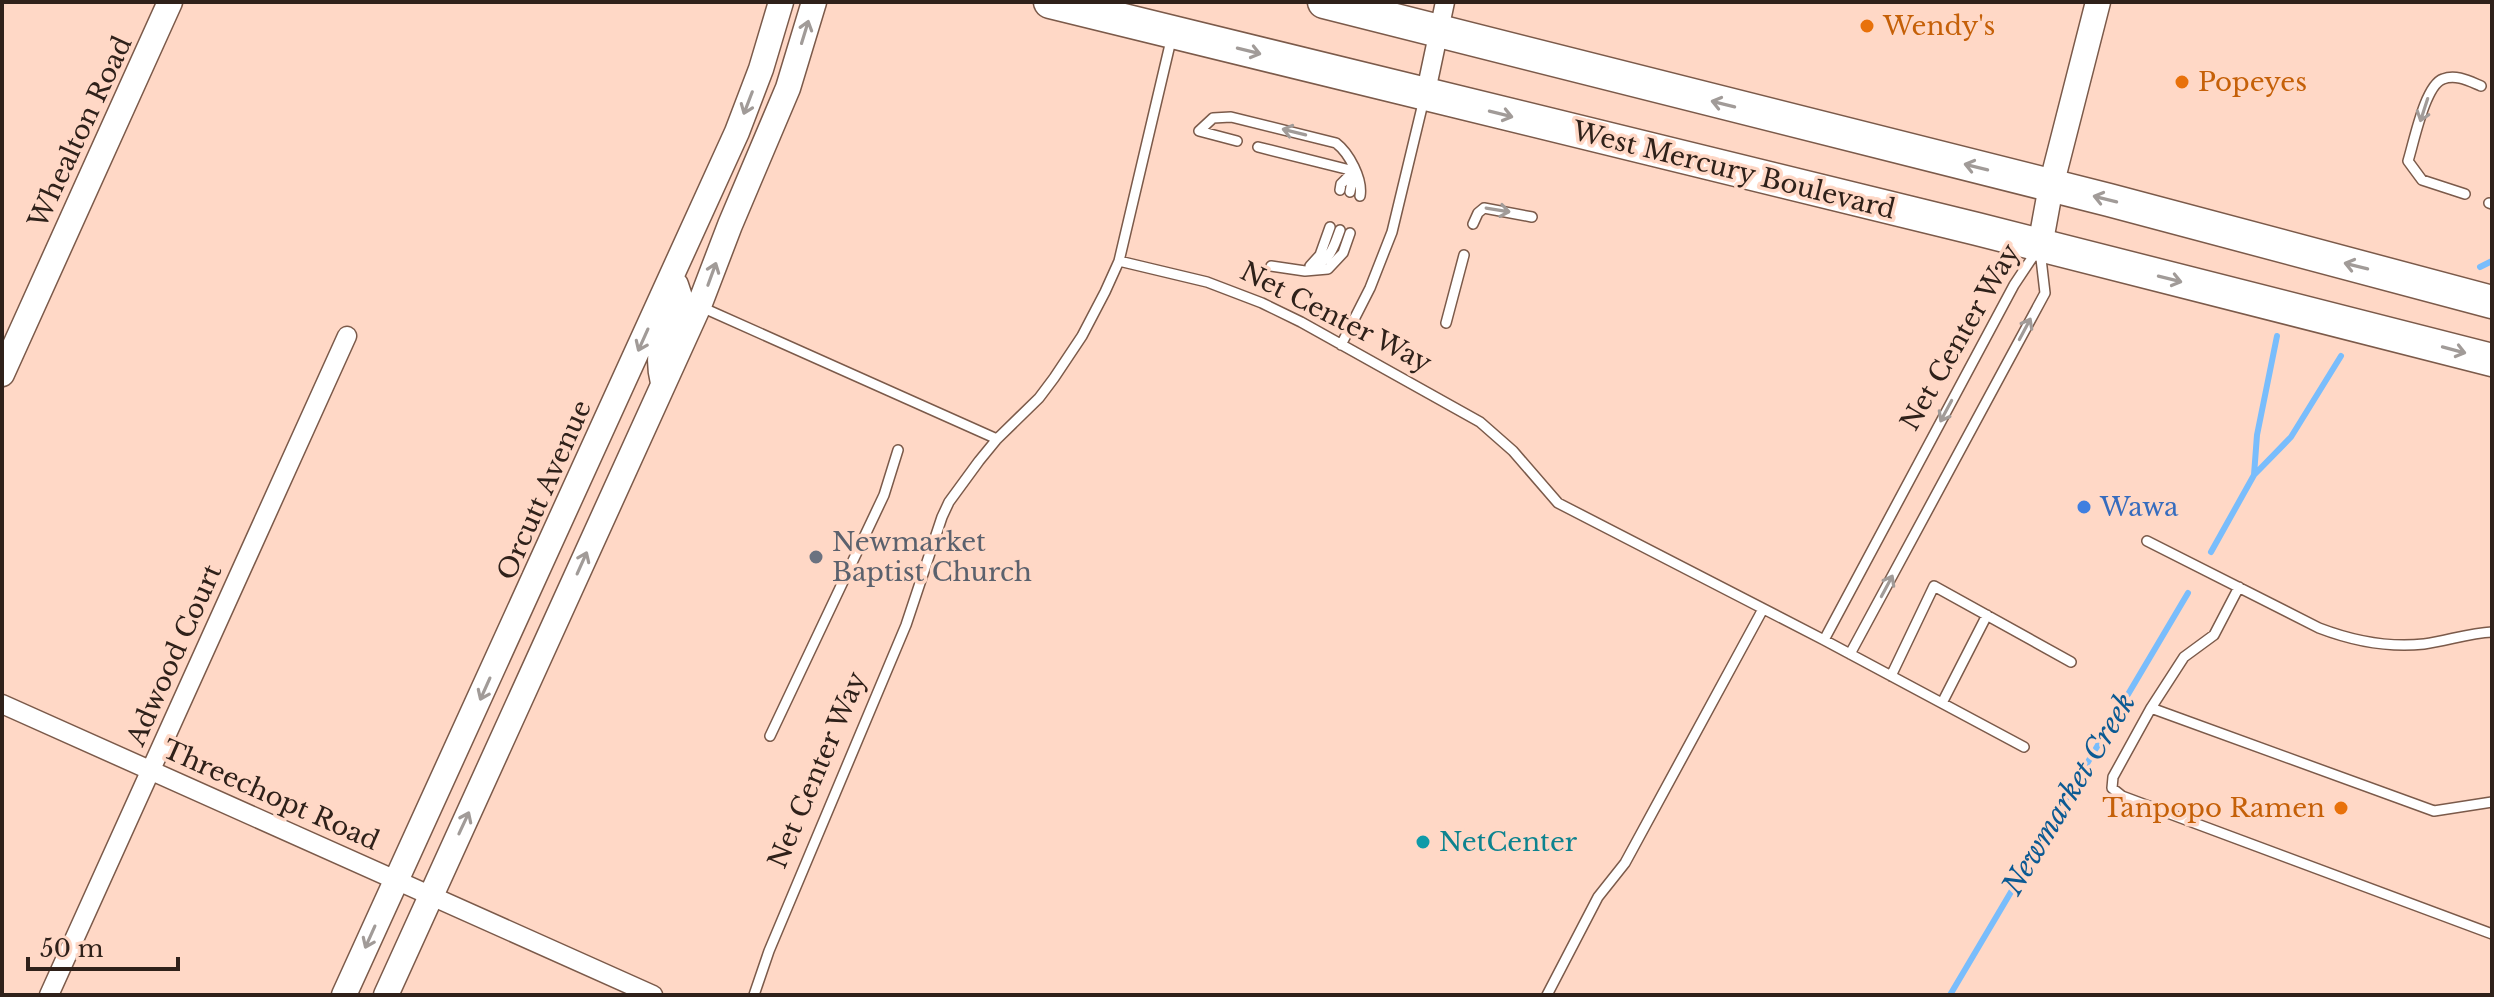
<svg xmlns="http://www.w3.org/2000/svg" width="2494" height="997" viewBox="0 0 2494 997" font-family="'Libre Baskerville',serif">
<rect width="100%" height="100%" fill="#ffd8c6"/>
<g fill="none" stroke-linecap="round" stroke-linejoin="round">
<path stroke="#79bdfc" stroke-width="6" d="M2480,267L2492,261
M2254,475L2291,437L2341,356
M2211,552L2254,475L2257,435L2277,336
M1950,995L2188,593"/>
<defs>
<path id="lane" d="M1237,141L1199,131L1213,118L1231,117L1336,143C1349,153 1363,179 1360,196
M1258,147L1354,171
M1340,190L1341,184L1354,171
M1350,192L1354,171
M2465,194L2422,180L2408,161C2414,142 2425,85 2443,79C2456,74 2469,81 2481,86
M2489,203L2492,204
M1473,224L1478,213L1484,208L1532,217
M1119,261L1207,282L1262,303L1301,322L1480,422L1513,451L1558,503L1824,640L2024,747
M1271,266L1305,271L1328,269L1343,253L1350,233
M1310,266L1320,255L1330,227
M1311,268C1330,261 1334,247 1340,230
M699,306L997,439
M1446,323L1464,255
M1341,345L1370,288L1392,232L1424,99
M2147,541L2319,628C2353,641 2387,648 2424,644C2447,641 2469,633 2492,632
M1824,640L2014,285L2038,249
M1850,654L2045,293L2040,250
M1891,676L1934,586L2071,662
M1942,703L1987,615
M2151,708L2184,657L2214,635L2239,587
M770,736L884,495L898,450
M2492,802L2434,811L2151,708L2113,777L2112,788L2122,796L2492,934
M754,995L769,951L906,625L942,517L949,502L979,461L997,439L1039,398L1054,378L1082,336L1105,292L1119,261L1172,36
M1547,995L1598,897L1625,863L1763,609"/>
<path id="street" d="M1425,96L1445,2
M2,704L653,995
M49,995L347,336"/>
<path id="secondary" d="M2040,246L2051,186L2098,2
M2,374L170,2
M663,383C654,348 667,329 680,297L676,285L669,282
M344,995L737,132L761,69L781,2
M386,995L699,306L730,225L788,88L814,2"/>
<path id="highway" d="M1050,2L1977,229L2492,360
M1324,2L2109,200L2492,302"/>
</defs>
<use href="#lane" stroke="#7b5a4a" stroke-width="12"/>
<use href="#street" stroke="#7b5a4a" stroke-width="21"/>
<use href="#secondary" stroke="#7b5a4a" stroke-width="27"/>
<use href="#highway" stroke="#7b5a4a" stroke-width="35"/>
<use href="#lane" stroke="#fff" stroke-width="9"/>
<use href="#street" stroke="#fff" stroke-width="18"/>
<use href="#secondary" stroke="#fff" stroke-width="24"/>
<use href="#highway" stroke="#fff" stroke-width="32"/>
</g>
<defs><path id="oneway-shaft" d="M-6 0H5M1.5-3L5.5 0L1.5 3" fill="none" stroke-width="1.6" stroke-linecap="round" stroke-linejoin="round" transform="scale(2)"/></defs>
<g stroke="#a19b98">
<use href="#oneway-shaft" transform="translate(805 32) rotate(-73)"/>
<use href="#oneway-shaft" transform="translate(1249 51) rotate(14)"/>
<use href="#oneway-shaft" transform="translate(748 103) rotate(111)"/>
<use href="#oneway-shaft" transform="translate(1723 104) rotate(-166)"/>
<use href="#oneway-shaft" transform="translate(2424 110) rotate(108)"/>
<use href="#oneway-shaft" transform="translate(1501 114) rotate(14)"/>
<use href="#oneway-shaft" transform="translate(1294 132) rotate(-166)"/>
<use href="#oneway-shaft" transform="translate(1976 167) rotate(-166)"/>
<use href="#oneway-shaft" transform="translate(2105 199) rotate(-166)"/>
<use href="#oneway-shaft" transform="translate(1498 210) rotate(9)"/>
<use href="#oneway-shaft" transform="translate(2356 266) rotate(-166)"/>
<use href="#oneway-shaft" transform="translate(712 274) rotate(-70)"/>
<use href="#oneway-shaft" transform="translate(2170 279) rotate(14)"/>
<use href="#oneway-shaft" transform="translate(2025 329) rotate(-62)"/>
<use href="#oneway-shaft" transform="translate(643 340) rotate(114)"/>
<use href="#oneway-shaft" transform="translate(2454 350) rotate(15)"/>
<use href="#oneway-shaft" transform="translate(1946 411) rotate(118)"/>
<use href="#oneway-shaft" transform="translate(582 563) rotate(-66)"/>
<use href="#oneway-shaft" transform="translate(1887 586) rotate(-62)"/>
<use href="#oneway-shaft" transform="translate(485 689) rotate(114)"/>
<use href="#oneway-shaft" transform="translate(464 823) rotate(-65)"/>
<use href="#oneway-shaft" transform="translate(370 937) rotate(114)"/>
</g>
<g fill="#e8710a" stroke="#ffd8c6" stroke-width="3">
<circle cx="1867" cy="26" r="8"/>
<circle cx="2182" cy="82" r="8"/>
<circle cx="2341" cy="808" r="8"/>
</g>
<circle fill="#3f7fe0" stroke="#ffd8c6" stroke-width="3" cx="2084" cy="507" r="8"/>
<circle fill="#6b7280" stroke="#ffd8c6" stroke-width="3" cx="816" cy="557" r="8"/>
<circle fill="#0f9aa8" stroke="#ffd8c6" stroke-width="3" cx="1423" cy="842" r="8"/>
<g text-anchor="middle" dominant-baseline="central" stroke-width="7" stroke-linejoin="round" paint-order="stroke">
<g font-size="26" fill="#c56008" stroke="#ffd8c6" text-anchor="start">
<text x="1883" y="26">Wendy's</text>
<text x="2198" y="82">Popeyes</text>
<text x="2325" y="808" text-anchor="end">Tanpopo Ramen</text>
</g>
<g font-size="26" fill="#2f211a" stroke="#ffd8c6">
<text transform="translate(80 132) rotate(-65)">Whealton Road</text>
<text transform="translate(1734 170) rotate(14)">West Mercury Boulevard</text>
<text transform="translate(1336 317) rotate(27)">Net Center Way</text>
<text transform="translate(1960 337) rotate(-60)">Net Center Way</text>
<text transform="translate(544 490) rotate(-66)">Orcutt Avenue</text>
<text transform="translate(174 655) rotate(-66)">Adwood Court</text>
<text transform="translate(817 770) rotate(-67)">Net Center Way</text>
<text transform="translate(271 795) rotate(24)">Threechopt Road</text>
</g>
<g font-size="26" fill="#366cbe" stroke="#ffd8c6" text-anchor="start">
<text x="2100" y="507">Wawa</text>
</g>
<g font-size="26" fill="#5b616d" stroke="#ffd8c6" text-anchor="start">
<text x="832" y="542">Newmarket<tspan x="832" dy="30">Baptist Church</tspan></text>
</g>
<g font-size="26" fill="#0d838f" stroke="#ffd8c6" text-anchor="start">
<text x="1439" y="842">NetCenter</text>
</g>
<g font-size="28" font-style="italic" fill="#0c5a93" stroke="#ffd8c6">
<text transform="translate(2069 794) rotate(-59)">Newmarket Creek</text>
</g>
</g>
<rect width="2494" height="997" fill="none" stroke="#2f211a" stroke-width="8"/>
<path d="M28 957v12h150v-12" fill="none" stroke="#2f211a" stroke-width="4"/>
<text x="40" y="957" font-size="24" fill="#2f211a" stroke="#ffd8c6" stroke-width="6" paint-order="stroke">50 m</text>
</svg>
